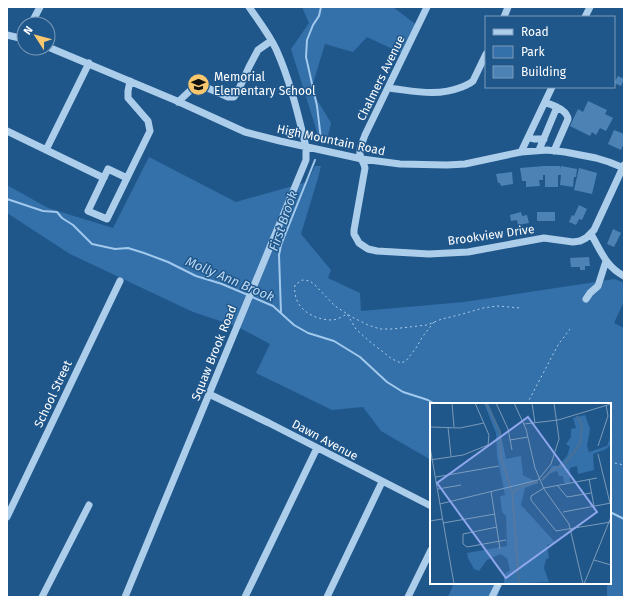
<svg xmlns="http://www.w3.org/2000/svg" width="631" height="604" viewBox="0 0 631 604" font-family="'Fira Sans',sans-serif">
<rect width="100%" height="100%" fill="#20578b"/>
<path fill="#3470a9" d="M302,7H393L418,26L403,54L367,37L353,52L325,44L311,90L331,123L328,136L318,135L291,49L309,23Z
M149,157L236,202L307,182L315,166H321L318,178L301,234L331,270L328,278L360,293L361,311L464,302L615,279L624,283V301L614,323L624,328V597H607V583H610V404H431V460L381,431L363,407L332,410L256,373L270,344L238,327L193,312L70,254L7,213V185L48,208L113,228Z
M454,583H501L498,597H448Z"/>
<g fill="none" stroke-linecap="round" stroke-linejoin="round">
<path stroke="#a1c9ed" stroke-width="2" d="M321,7L319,16L313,25L307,40L306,57L317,106L321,139
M7,199L43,211L57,212L62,218L73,225L92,244L115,249L128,248L144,253L168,262L196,276L222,284L248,295
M252,297L273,306L294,325L308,333L334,341L360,357L387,382L403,392L428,400L435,404
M281,313L279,255L281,245L315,160
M610,512L624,519"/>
</g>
<path fill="#4d82b5" d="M618,76L624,79L621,86L614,83Z
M588,101L607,110L605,114L613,118L606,131L600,128L596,135L592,132L590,136L570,126L578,109L583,112Z
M614,130L624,134V143L621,150L608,144Z
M544,166H560V169L561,166L577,169L576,177H574L573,187L560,185L561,175H558V187H545V175H543V172V180H539L540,186L526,187V181H522L520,168Z
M579,168L597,173L592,194L574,190Z
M512,172L513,184L501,186L500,183H498L496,174Z
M579,205L587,209L582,220L579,219L576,225L569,222L572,215L574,216Z
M521,212L522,216L527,215L529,223L518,225L517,220L511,221L510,215Z
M537,212H555V221H537Z
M613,229L621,233L614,247L607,244Z
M589,257L590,266H585V270H580V267H571L570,258Z"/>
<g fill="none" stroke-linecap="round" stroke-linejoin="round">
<path stroke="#adceeb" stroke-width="1" stroke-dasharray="2 3" stroke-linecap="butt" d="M434,322L423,336L416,348L406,361L401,363L392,359L369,341L356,329L347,314C343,316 337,320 332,320C312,320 292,307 295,285L302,280L310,281L316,286L335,306L352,317L368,325L380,329H392L427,325L442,319L459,315L483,308L497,306L521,308
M527,404L558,345L570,329
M610,462L624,465"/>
<path stroke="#adceeb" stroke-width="7" d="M427,7L365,135C363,141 359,149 360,155C361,160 364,163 365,168L354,230V234L359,243L368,249L377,251L429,254L468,252L544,238L573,242L580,241L586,238L594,230L624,165
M504,17L508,7
M585,17L590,7
M31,24L40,7
M7,35L24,39
M48,47L177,101L245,132L280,141L362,159L400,164L447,165L465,164L521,152L547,150L565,152L596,158L609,162L624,168
M388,88C415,91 436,97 462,87C466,85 470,84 473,81L486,54
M178,102L195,86H203L228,97H234L237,93L249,67L258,50L271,41
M545,102C553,106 567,109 568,119L554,151
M7,131L104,178
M528,137L534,139H544
M46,150L89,63
M539,150L557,107
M521,152L552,87
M127,178L108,169L88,211L107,219L150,131L148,121L128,98V91L130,81
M591,234C601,251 606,267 624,276
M586,299L590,293L598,286L606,261
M209,394L269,423L431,506
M7,517L120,281
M42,597L89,505
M125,597L306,160V147C298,114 290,80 276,49C269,34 258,20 249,7
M245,597L317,448
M327,597L382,482
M408,597L431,550
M492,597L499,583"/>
</g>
<defs>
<symbol id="school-disc" viewBox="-11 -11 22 22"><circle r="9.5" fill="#f9c76e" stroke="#20578b"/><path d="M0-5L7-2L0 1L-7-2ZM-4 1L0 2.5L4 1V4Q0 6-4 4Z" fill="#111"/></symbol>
</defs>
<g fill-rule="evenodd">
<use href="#school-disc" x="186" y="72" width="25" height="25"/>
</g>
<g text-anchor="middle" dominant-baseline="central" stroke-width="3" stroke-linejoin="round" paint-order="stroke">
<g font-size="12" fill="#fff" stroke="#20578b" text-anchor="start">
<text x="214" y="77">Memorial<tspan x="214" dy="14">Elementary School</tspan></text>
</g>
<g font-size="12" fill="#fff" stroke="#20578b">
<text transform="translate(381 78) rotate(-64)">Chalmers Avenue</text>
<text transform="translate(331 140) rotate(12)">High Mountain Road</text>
<text transform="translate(491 235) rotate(-8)">Brookview Drive</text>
<text transform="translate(214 353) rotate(-68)">Squaw Brook Road</text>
<text transform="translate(53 394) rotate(-65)">School Street</text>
<text transform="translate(325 440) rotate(28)">Dawn Avenue</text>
</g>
<g font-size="13" font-style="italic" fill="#b9d7f3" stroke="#20578b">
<text transform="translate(283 221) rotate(-71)">First Brook</text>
<text transform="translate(230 279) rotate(23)">Molly Ann Brook</text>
</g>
</g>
<g transform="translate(430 403)">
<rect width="181" height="181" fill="#20578b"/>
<path d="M54,0H58L70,27L76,56L91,53L93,72L108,80L95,85L91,102L123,137L124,140L117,142L119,155L116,156L114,165L119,179L74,181V171L80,167L77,155L70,151L57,157L49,168L44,166L38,155L37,150L77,143L76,113L72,109L70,93L75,92L67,52L66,30ZM155,12L160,26L157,43L159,49L177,43L181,32V41L176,46L163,51L164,67L148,71L147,63L140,65V80H134L133,73H129L127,68L118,71L113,78L122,63H128L137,53L140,44L136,41L141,34V26L146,25L143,15Z" fill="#3470a9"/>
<path fill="none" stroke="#4a7096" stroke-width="2" d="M56,0L70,29L71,54L82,88L89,181M112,77L123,66L134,62L150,41L152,22L147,13M82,90L92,83L108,79"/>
<path fill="none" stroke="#799ab9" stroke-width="1" d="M22,0L24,24M66,0L78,26L82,47M84,0L96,26L105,65L114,86L139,121L153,181M102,0L105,20M94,21L128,17L181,1M0,24L30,25L54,20M18,24L21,53M80,37L98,34M168,43L178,13L176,2M0,44L24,181M168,51L180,100M0,57L33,52L58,42L59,32L45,0M6,74L69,63M167,75L114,85L101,93V97L126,128L181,119M159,76L164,103M127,82L137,94L161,90M8,86L31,82M61,88L70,146M10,101L108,77L121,61L129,36L124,0M133,109L181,100M0,118L12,116M13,120L65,111M67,124L33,131V141L37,144L76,137M164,157L181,162M154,181L181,114"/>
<path fill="#8ea6ec" fill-opacity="0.15" stroke="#8ea6ec" stroke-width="2" d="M98,14L167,109L76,175L7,80Z"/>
<rect width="181" height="181" fill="none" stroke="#fff" stroke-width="2"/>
</g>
<rect width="631" height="604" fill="none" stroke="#ffffff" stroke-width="16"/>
<rect x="485" y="16" width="130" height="72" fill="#20578b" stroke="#799ab9"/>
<rect x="493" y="29" width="20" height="6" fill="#adceeb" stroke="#799ab9"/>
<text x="521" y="36" font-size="12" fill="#ffffff">Road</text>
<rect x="493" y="46" width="20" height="12" fill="#3470a9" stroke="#799ab9"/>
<text x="521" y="56" font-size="12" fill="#ffffff">Park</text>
<rect x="493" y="66" width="20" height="12" fill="#4d82b5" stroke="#799ab9"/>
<text x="521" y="76" font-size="12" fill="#ffffff">Building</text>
<g transform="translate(36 36) rotate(306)"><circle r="19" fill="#20578b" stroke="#799ab9"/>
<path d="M0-3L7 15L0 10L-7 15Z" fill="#f9c76e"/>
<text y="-6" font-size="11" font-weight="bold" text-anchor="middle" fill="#ffffff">N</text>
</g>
</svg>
